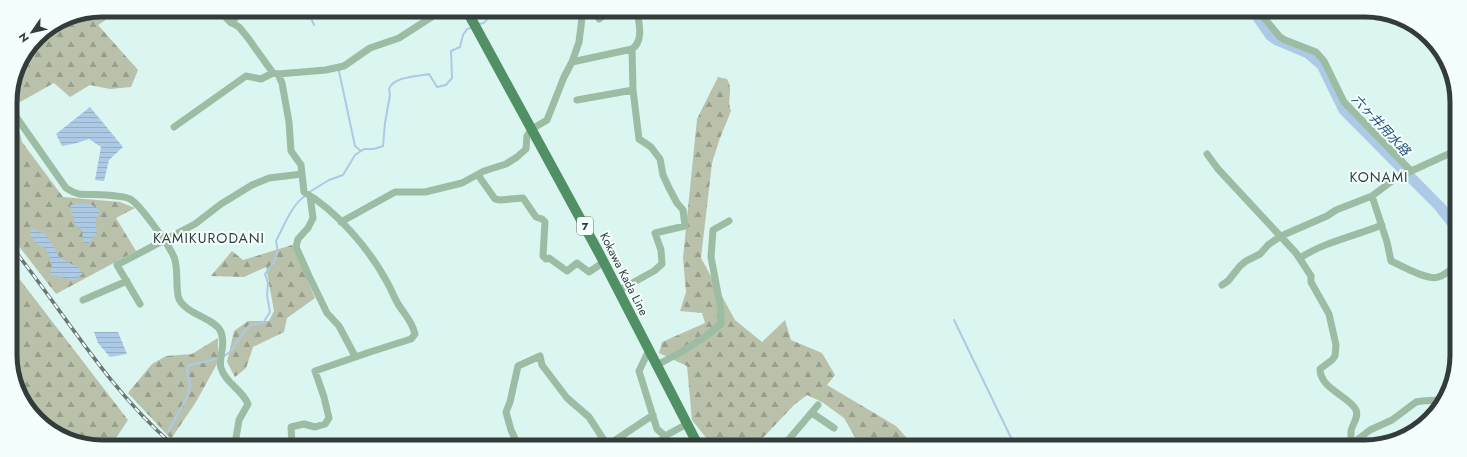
<svg xmlns="http://www.w3.org/2000/svg" width="1467" height="457" viewBox="0 0 1467 457" font-family="Jost,'Noto Sans JP',sans-serif">
<defs>
<pattern id="forest-firs" width="22" height="20" patternUnits="userSpaceOnUse"><rect width="22" height="20" fill="#bac1ab"/><path d="M5 1l3.5 6h-7zM16 11l3.5 6h-7z" fill="#989e8c"/></pattern>
<pattern id="water-rules" width="6" height="5" patternUnits="userSpaceOnUse"><rect width="6" height="5" fill="#accae5"/><path d="M0 2.5h6" fill="none" stroke="#94aec5"/></pattern>
</defs>
<rect width="100%" height="100%" fill="#dbf5f0"/>
<path fill="url(#forest-firs)" d="M102,10H121L98,25L138,70L131,87L110,89L90,85L70,97L54,83L13,106L22,142L63,197L120,202L135,208L116,218L136,251L56,294L11,236L10,96L19,61L37,37L67,17Z
M718,77L727,79C734,91 726,99 731,111L720,138L712,163L701,258L735,320L762,342L785,320L791,340L822,353L835,375L827,385L896,426L914,446H860L844,418L822,402L807,395L794,405L756,445H712L692,420L687,366L659,353L662,342L705,323L702,313L680,311L686,292L683,258L697,119Z
M292,245L315,298L287,318L284,332L253,347L246,368L235,377L227,362L234,331L248,321H269L274,311L266,267L244,277L211,276L232,251L243,260Z
M11,268L128,420L112,444H78L33,416L12,373Z
M218,338V362L196,402L171,439L128,393L152,364L166,356L192,354Z"/>
<path fill="url(#water-rules)" d="M90,107L123,147L109,160L104,181L95,180L101,147L89,139L77,143L62,146L56,134Z
M81,203L92,205L100,211L95,220L97,233L88,243H83L82,230L75,224L70,205Z
M32,228L46,235L60,258L79,268L83,274L74,280L50,275L52,265L46,248L38,245L30,234Z
M94,332H118L127,354L110,357L98,343Z"/>
<g fill="none" stroke-linecap="round" stroke-linejoin="round">
<path stroke="#accae5" stroke-width="2" d="M308,11L314,25
M479,24L484,23L493,11
M339,71L355,146L361,151
M308,193L329,180L343,175L355,155L364,149H374L383,146L385,123L390,95L389,89C394,76 416,77 429,74L437,87L446,85L452,78L451,51L460,47L463,35L467,29L471,28
M954,320L1015,446
M223,357L231,351L243,333L250,325L263,323L270,312L267,295L268,283L265,274C274,263 280,255 276,241C283,228 292,204 305,196
M168,432L187,397L190,386L187,370L189,365L218,359
M148,444L155,440"/>
<path stroke="#accae5" stroke-width="11" d="M1255,13L1271,36L1277,40L1308,53L1322,65L1344,110L1440,207L1455,226"/>
<path stroke="#9cbca4" stroke-width="7" d="M219,10L229,21L239,27L248,38L273,73L278,74L326,70L344,66L370,48L399,38L441,11
M1260,13L1280,37L1285,40L1316,52L1324,61L1344,102L1411,171
M599,19L610,11
M231,23L243,10
M572,62L579,42L582,18L578,11
M278,74L282,83L289,122L291,151L301,165L304,192C336,210 370,250 387,282C391,289 394,297 398,304C405,315 412,321 415,334L411,339L370,352L315,371L324,397L329,418L325,424L315,427L304,424L291,427L292,444
M577,100L633,90
M10,108L66,188L73,192L79,194C92,195 120,194 130,199C139,203 170,247 174,257C179,269 175,289 179,299C186,314 213,318 220,330C227,343 218,359 221,368C226,384 242,389 248,404L239,420L235,444
M174,127L246,76L261,79L273,73
M1207,154L1218,169L1296,253L1311,276V282L1329,314L1336,345L1335,356L1332,360L1320,369C1320,389 1349,396 1356,410C1359,417 1352,425 1351,431C1351,436 1351,442 1351,447
M478,175L495,199L500,200L523,198L536,217L542,219L545,222L543,256L546,259L549,258L567,271L577,263L589,272L604,262
M310,196L313,218L308,228L298,239L296,247L309,276L327,313L339,326L355,356
M1372,196L1387,242L1391,261C1402,266 1428,281 1438,277C1444,276 1449,270 1454,268
M1454,214H1455
M341,222L395,192H425L462,183L484,171L506,164L517,157L526,149L527,136L532,129L547,120L564,77L572,62L632,49C644,41 639,23 637,11
M1300,258C1324,242 1355,236 1382,225
M1222,285L1228,281L1240,266L1246,261L1260,254L1268,245L1281,236L1327,216L1336,210L1372,196L1396,178L1455,151
M618,291L654,271L662,264L661,250L655,233L685,226L683,210L677,203L669,188L663,175L660,159L651,147L639,139L633,90L632,49
M83,300L127,281
M140,304L117,265L195,224L221,204L252,185L269,178L302,174
M649,350L639,371L657,429L665,436
M657,365L683,351L706,336L721,324V310L711,257L713,230L729,221
M812,413L834,428
M1351,442L1357,440L1370,430L1392,420L1416,402L1422,401L1440,400
M518,445L511,430L506,412L510,402L518,366L540,356L542,365L567,398L589,417L607,445
M608,445L653,415
M657,445L665,436L687,424
M784,445L818,405"/>
<path stroke="#519065" stroke-width="10" d="M467,11L599,253L698,445"/>
<defs>
<path id="rail" d="M11,246C64,312 107,388 172,444"/>
</defs>
<use href="#rail" stroke="#687875" stroke-width="3.5"/>
<use href="#rail" stroke="#f4fefc" stroke-width="2" stroke-dasharray="6" stroke-linecap="butt"/>
</g>
<g text-anchor="middle" dominant-baseline="central" stroke-width="4" stroke-linejoin="round" paint-order="stroke">
<rect fill="#f4fefc" stroke="#6c7674" stroke-width="1" x="577" y="217" width="16" height="18" rx="3"/>
<g font-size="11" font-weight="bold" fill="#323c3a">
<text x="585" y="226">7</text>
</g>
<g font-size="12" fill="#323c3a" stroke="#f4fefc">
<text transform="translate(624 274) rotate(63)">Kokawa Kada Line</text>
</g>
<g font-size="13" font-style="italic" fill="#235277" stroke="#f4fefc">
<text transform="translate(1381 125) rotate(47)">六ヶ井用水路</text>
</g>
<g font-size="14" letter-spacing="1" fill="#2c413d" stroke="#f4fefc">
<text x="1379" y="177">KONAMI</text>
<text x="209" y="238">KAMIKURODANI</text>
</g>
</g>
<path d="M0 0H1467V457H0ZM102 17H1365A85 85 0 0 1 1450 102V355A85 85 0 0 1 1365 440H102A85 85 0 0 1 17 355V102A85 85 0 0 1 102 17Z" fill="#f4fefc" fill-rule="evenodd"/>
<path fill="none" stroke="#323c3a" stroke-width="5" d="M102 17H1365A85 85 0 0 1 1450 102V355A85 85 0 0 1 1365 440H102A85 85 0 0 1 17 355V102A85 85 0 0 1 102 17Z"/>
<g transform="translate(32 32) rotate(236)" stroke="#f4fefc" stroke-width="3" paint-order="stroke">
<path d="M0-3L7 15L0 10L-7 15Z" fill="#323c3a"/>
<text y="-6" font-size="11" font-weight="bold" text-anchor="middle" fill="#323c3a">N</text>
</g>
</svg>
